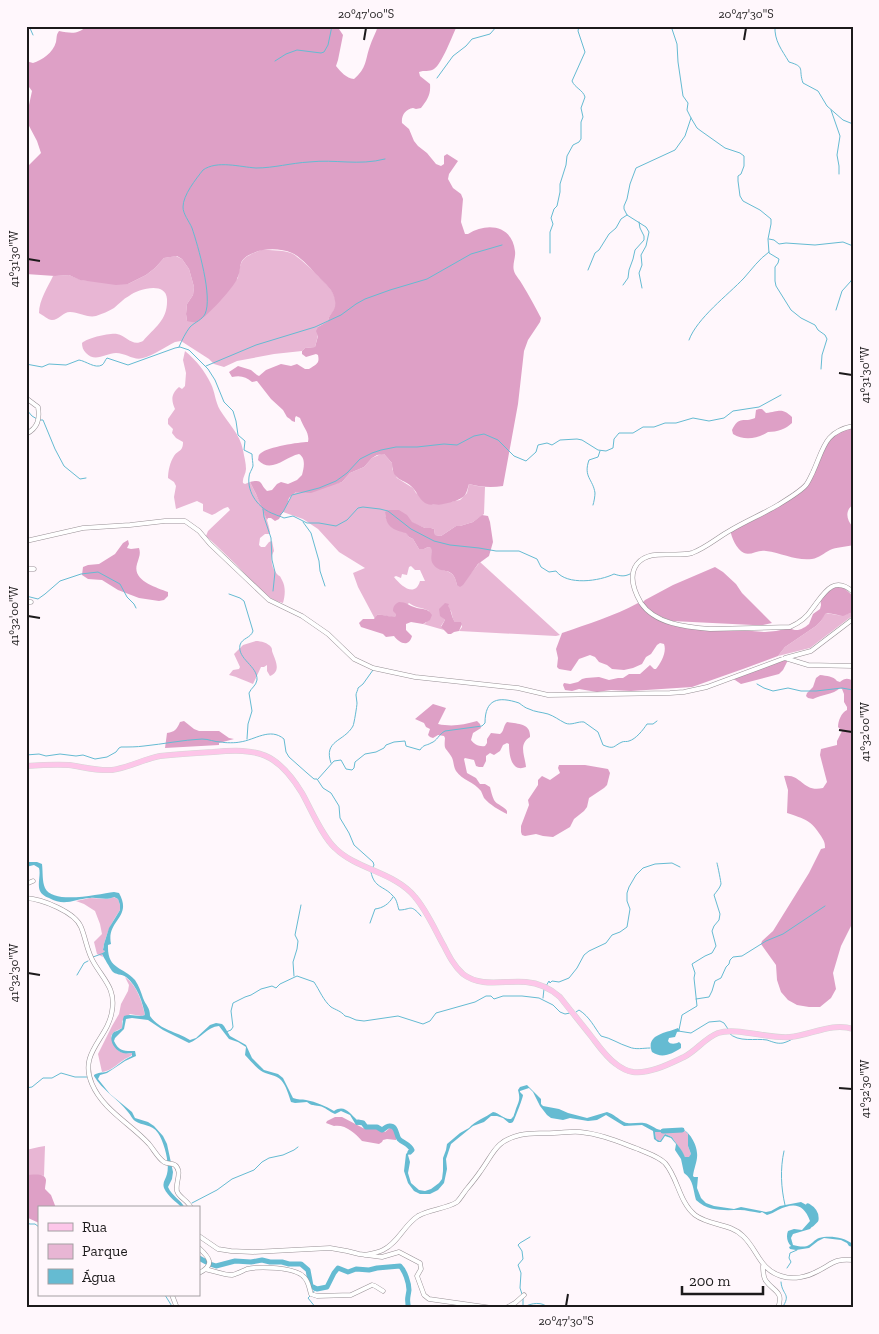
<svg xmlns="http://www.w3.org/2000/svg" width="879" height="1334" viewBox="0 0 879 1334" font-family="'Zilla Slab',serif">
<rect width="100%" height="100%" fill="#fff7fc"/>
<path fill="#e8b6d4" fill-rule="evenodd" d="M261,250C271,250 282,250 291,253C299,256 330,286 333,293C335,296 336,301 336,305C335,312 329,314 328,321L318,327V335L315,347L305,348L302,351L274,354L237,361L224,367L214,364L209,359L181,341L175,342C165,347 154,355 143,358C134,361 126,353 116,353C106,353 95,363 86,353C83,350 82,347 82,343C88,338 109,333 117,334C127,336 132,347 143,341C155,327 168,320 167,299C166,281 138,289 129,296C123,299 119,304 114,308C109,311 102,314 96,316C87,318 79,312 70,312C63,312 59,320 52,320C48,320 43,315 39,313C39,300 48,287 53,276L69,275L81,280L128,284L146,275L155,268L164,258L176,256L182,259L189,269L194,287L193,295L187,304L186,314L187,321L238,278C241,258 242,258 261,250Z
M185,351C196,360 205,371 211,384C215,392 215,401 220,410C228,423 240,434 243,450C244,456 246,463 246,469C246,474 242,478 243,483L245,484L250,482C258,498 267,515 270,532L269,534H265L260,538L259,545L261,547H265L269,542L272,541L274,551C270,557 271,568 277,574C281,578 279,574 282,580C286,587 285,596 283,603C264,598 259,588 246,575C233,561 220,549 206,536L208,531L230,510L228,507C222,508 218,513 212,515L203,511V504L197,501L176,509L174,497L176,486L174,482L168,478C168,471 170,462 174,456C178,450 183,452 183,442L176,438L172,433L173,429L168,424V419L175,409C171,400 171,394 179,387L182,389L185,386L186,373L183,360Z
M381,454H384L392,463V469L397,478L413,488L416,493L433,505L460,500L467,493L469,484L477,486L485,487L484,514L473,522L460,526H456L441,536L435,535L434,529L431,528H425L385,512C386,525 394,530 406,532L409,537L413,539L419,549H424L428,547L431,548L432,558L442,570C452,572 455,575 457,585L467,578L480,562L560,635L556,636L459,631L462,627L461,622H455L453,619L451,611L444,604L442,617L445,620L441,626L444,630L423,624L426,623L429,611C422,607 415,608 409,603L396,614V616C390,619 384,614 377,615L375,619L358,587L353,573L365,568L339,552L318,529L303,519L283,512C289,502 287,500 296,492H303L342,482L350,473L364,467L372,458ZM411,566L415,570H420L425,581H420C415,598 401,586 394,577L396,576L401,578L402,574L407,575L409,567Z
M853,612L852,616L810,648L778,656L785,647L816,626L821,621L824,614C829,613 831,614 837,615C843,616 847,614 853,612Z
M256,641C261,641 268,643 271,647C272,648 272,650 272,651C275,660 282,671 270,676L267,671V665L264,667H261L253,684C245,681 238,677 229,675L233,670L239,669L240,667L234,654L243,645Z
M113,897L118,899L120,905V910C110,925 107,932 103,948L105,951L102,954L103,957L97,954L94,942L102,934L100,924L95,911L84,904L76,901L90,898L109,899Z
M125,977C137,985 142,1002 145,1015L141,1016L130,1014L122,1021V1028L114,1032L111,1036C115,1048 117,1055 132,1053L133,1054C130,1057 126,1058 122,1061C115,1066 110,1071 102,1072L98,1054L112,1026L119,1014L121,1004L128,991L129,985Z
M671,1130L685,1131L688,1134V1146L691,1154L690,1157H685L672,1137L665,1134L660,1141L656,1139L655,1132H665Z
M45,1146L44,1176L41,1175H26V1150L39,1147Z"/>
<path fill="#dea0c6" d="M87,26H125L134,28L136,26H296L302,28L306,26H337L343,35L338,60L336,66C341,72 346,78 354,79C367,68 365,60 370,46C372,39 376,33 378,26H457C452,36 442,64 434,69C429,72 424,70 419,72L420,76L430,84C431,95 427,100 421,108L416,109L413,108C406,109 401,115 402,123L409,129L414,141L418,146L427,153L436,164L441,166L444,164V156L447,154L458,161L449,174L448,179L453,188L461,194L463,199L461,222L465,234H468C487,222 512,225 515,251C516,257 512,265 514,271C515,275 520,280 522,284C529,295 535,307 541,318L540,322L528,340L524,351L518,404L503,486C491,488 480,487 469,484C468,487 467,492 465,495C460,502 433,508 425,503C419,499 417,492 413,488C404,478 392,482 392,463L384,454L377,455L372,458L364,467L350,473L342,482L311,493L296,492L289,498L287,505L279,519L275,521L271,518H268L267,520L256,494L250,482C264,479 259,484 267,491L272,490L277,484L281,482L288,484L297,480L302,475C304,468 306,458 299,454C285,457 271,474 258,460C259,456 258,455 261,453C268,447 299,442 308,442C310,433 303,427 300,418L296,416L295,418V422L292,421L290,419L287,417L283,410L271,399L257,381L252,382C246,377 241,375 232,377L229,372L238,366L251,370L257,375L259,376L266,370L281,364L291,366L297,364L305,369H309C316,364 320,364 318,355L316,354L306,357L302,354V351L305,348L315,347L318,336L316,331L318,327L328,321C329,313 337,311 335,301C334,290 325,284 318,276C312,270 301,257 292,253C280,248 263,248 251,254C236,261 243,267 237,279C233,288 207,317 198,321C195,323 191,322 187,321L186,314L187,304L193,295L194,287L189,269L182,259L177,256L164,258L155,268L146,275L128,284L116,285L80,280L69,275L55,276L26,274V168L41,153L37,141L28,124L29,105L32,91L29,87L26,86V61L33,63C42,60 53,53 56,42C57,37 56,35 59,31C71,33 77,35 87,26Z
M759,409H762L766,413C779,412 781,407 792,417V423C786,429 777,432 768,432C757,439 744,441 733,434L732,430C739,415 744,423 755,418L756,410Z
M853,426V505C845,510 846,520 853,527V545C845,547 836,547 830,550C824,553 819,558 812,559C796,561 782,553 766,551C758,549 751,556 744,553C736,549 732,538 730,530L776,505L797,490L806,482L831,436Z
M389,510H399L407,515L412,522L425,528H431L434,529L435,535L441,536L456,526H460L473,522L482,515L488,516L490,522L493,542L489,556L478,564L463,585L460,587L457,585C453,564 441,576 433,564C430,560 432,553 431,548L428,547L424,549H419L413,539L409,537L406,533C393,530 386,527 385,512Z
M128,540L129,544L127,548L131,549L139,548C141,554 139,557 137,564C132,581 156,587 168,592V596L164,600L159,601L139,598L118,590L102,580L88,579L82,575L83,567L88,565L99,564L115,554L123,543Z
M715,567L723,572L736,584L742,593L772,623L763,625H753L672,621L655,614L642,603L645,600L673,585Z
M838,587L844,588L853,596V612L843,616L828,613L825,614L821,621L816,626L785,647L778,656L743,669L692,687L631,691L611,690L597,692L579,689L572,691L565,690L563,685L564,683L570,684L578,682L582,679L586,678L599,677L609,680L618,678H623L629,674H640L650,665L654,669H656C661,663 667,652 664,644L660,643L657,645L651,654L646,657L642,664L633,668L624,670L612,669L607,665L599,662L595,657L590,655L579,659L571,671L559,669L557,667L558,658L556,649L562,633C588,624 614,616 638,603C642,607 647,613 653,616C674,630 737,629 765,632L776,631L790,628C797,633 804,628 809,624L813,614L820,609L821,605L820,597L827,588Z
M399,602C406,602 408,605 414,607C422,610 427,607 432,615L430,620L423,624L411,622L406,624V630L412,636C409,648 399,643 394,636L386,637L383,634L361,627L359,623L363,619H374L377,615C383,614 390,618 396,616V614L393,611C393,606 395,604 399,602Z
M445,603L449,604L448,606C452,611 451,617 455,622H461L462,624L459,631L454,632L451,634H448L441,627L445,620L440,616L439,609Z
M789,658L783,670L779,674L741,684L732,678Z
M820,675C827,676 833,676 837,681L840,682C845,678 848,678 853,681V922L841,946L833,973L836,989L831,998L820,1007H809L797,1005L788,1000L781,992L777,980L776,965L761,944L762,941L773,931L809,873L821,849L825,848C825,842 824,841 821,836C811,820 805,819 787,813L788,790L784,776C801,773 803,793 823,788L827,782L820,755L821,749L837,745V741L842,731L838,727C838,721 841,713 847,710V707L844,702V694L842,689L840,688C833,695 822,694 813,699L808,698L806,696L807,693L813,687L816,678Z
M433,704L446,708L438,724C452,727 463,725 477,721L480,724L481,728L473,733L471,740C474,744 479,747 485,746L487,743V739L491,733L500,734C504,732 503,726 507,722C518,724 531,723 530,737C518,744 525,756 526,767C511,773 509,754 509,744L507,743L503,745L500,751L494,755L490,753L486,756V761L483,767H479L476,766L474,760L465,758L464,759L467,773L476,778L480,784H485L490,787C491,791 492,796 494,800C497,805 504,806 507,811V814C499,810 490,805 484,798C483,796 482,793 481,791C474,782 462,780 456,771C453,766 454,760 451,756C445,746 444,751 445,738L444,736L438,735L433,738L430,737L428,735L430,729L426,727L424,723L415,719Z
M184,721L194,729L199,731H219L229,738L234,739L219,743V745L165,748L167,733C175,732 177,729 180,722Z
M559,765H585L608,769L610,773L607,785L604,788L589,798L587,807L584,811L574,819L570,827L553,837L543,836L536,834L525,836L522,835L521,832V826L529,805L528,800L538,785V780L542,776L550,780L560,773L558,768Z
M335,1117H342L363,1128L366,1129L376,1128L385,1132L391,1127C395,1130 397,1135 396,1140L387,1139L383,1140L382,1142L379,1144L362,1141C355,1133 345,1124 334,1126L326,1123L327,1121Z
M26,1175C32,1175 45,1172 46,1180C46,1183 45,1186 45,1189L51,1195L56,1208H39V1223L26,1217Z"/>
<path fill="#65bbd2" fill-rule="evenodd" d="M26,862H37L42,864C43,872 42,881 45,888C53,905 99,894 114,892L119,893C133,918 106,920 111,944L108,945C107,970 123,966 135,980C139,986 141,992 143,998C146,1006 150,1007 150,1016C161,1031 176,1031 190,1040L196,1038L210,1025L216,1023L222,1024L224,1026L230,1036L246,1045L252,1058L264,1070L278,1074L283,1078L293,1098C298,1100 302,1099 306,1100C316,1102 326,1106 334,1111C345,1104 350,1114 357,1120L364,1121L366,1124L356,1125L350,1115L341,1111L335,1114C329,1112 326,1107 319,1106C313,1105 312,1106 307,1102L295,1103L291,1102C289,1096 286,1085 281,1080C276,1075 269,1075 263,1072C256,1068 251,1061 245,1055L246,1047L238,1042L229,1039L219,1026C207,1027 200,1039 189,1043L163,1030L148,1020L132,1018L126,1019L124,1029L115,1038L114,1041C119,1052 125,1051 135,1051L136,1056L125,1061L107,1073L100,1075L98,1079L110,1094L132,1112L135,1118L148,1122L154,1126L163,1136L167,1144L173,1172L172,1179L168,1187C172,1196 181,1200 185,1208H182C177,1202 168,1197 164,1188C162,1182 166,1179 167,1174C170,1163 164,1142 158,1133C152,1124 142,1126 135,1121C132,1119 131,1115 128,1112C118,1099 102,1090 94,1076V1075C99,1072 101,1073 106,1072C114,1069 124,1059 132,1056V1053C129,1053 126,1054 123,1053C115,1051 107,1039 114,1032C115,1032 121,1029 122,1028L123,1019L124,1016C132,1013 138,1018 145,1015C143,1003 137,985 126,977C122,974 115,975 112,971C110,968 104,958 102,954L105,951L103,950L104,944L109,928L120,910V905L118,899L114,897C106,901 98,897 90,898C74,899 65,907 49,898C46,897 41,894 40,891C37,884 41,875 39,868L34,865L26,867Z
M678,1028L680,1031L677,1032L675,1037L669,1038L668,1041C670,1045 676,1044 679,1042L681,1044V1048C672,1054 662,1059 652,1052C645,1034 667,1033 678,1028Z
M527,1085L541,1099V1104L543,1106L559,1109L568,1113L587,1118L607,1112C614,1114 618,1119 624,1122C630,1125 637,1122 644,1123C651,1124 654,1129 661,1130C668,1131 674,1128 681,1129C689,1130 697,1145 697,1153C698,1160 694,1168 693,1176L694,1177H698L697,1188L701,1198L706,1203L714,1206L734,1209L741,1207L766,1212L771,1211L780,1206L801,1202L810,1207L815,1216L818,1220L810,1229L793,1234L791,1238L793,1245C797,1246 805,1248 809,1245C813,1243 814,1240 819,1238C829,1235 844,1237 853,1244V1247L849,1246L847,1243L841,1240L824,1238L818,1241L809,1248L796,1250L790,1249L789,1247L791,1246C787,1242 786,1236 788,1231L794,1229L802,1230L810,1221C804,1204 794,1202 778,1210C774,1212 771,1214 767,1215L762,1212L760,1213C753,1212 746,1210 740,1210C724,1210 709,1212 696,1200C693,1190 694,1180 684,1173L681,1159L675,1150L676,1144L671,1138L665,1136L661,1142H658L654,1139L653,1131L642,1125L624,1126L606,1115L597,1120L588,1121L570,1118L563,1120L551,1118L547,1115L540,1106L533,1092L529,1088L520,1091V1092L523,1095C523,1098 514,1121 513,1122C512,1123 510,1123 509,1123L503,1118L497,1116H491L484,1122L473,1126L451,1144L446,1159L447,1169L444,1183L438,1190L430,1194H420L414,1191L408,1183L404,1171L406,1154L409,1151V1149L412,1147L413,1149L412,1152L408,1155L410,1162L408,1173L411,1183L419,1190L425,1191L431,1189L439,1183L442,1179L443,1171V1158L446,1150L447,1144L460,1133L469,1128C475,1121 486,1117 493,1112C500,1113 504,1120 511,1119C516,1113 512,1119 515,1112C518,1102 521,1101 518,1090L520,1087ZM671,1130L685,1131L688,1134V1146L691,1154L689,1157H685C682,1149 676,1144 672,1137L665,1134L660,1141L656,1139L655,1132H666Z"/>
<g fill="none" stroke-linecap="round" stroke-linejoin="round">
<path stroke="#65bbd2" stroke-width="1" d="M29,26L33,35
M671,26L677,44L678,62L683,96L688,103L687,110L691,118L697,128L701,131L725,148L740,153L744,156V166L741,174L738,176V181L740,196L743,201L760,210L771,219V224L768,239L769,253L779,259L778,263L775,267V281L776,286L791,310L801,318L815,325L818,330L825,335L827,339L822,355L821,369
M775,26C774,41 782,50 789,62C806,67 798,69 803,83L818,91L827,106L843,120L853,124
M275,61L286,54L297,50L321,53L324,52L328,45L332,26
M437,78L453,56L466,46L472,39L490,34L497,26
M831,110L840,136L837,155L839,166V174
M769,239L774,240L779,244L786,243L815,245L843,242L853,246
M852,246L853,258
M550,253V232L553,224L551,218L554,209L557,206L560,192V184L566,165L567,156L573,145L579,142L581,139V122L583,117L581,108L585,97C583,90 575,88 572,81L585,52L578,31L579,26
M588,270L595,253L599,250L609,234L616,228L621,219L627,215
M623,285L628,278L629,270L633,259L635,250L644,240V236L640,228L639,222
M642,288L639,273L642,265L641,255L646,246L649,232L646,227L627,215L624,209V206L627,199L630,184L636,168L675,150L685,136L691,118
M836,310L842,291L851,281L853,276
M689,340C697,318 728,295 744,278C752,269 759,259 769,252
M179,347C182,340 186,332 190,327C195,322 202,320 205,314C213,297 198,246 192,228C189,221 183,214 183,207C183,195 196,179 203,170C217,160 240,167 256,168C274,168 291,163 309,162C336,159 358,166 385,159
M26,364L42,367L49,364L66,365L79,360C86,361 95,369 102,365C104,364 105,360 107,358L128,365L175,348L180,347L189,350L208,369L215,380L224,402L233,411L236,421L238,435L245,441L244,450L252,454C252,458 253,463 253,466C252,470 249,473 249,477C247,493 259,509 274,514C278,516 280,516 284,518L293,516L307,523H319L336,526L347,520L358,508L363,507L380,509L388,511L411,529L434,541L450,545L479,548L496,551H519L537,559L541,567L549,572L556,571C567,586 600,581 614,574C620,576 624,577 630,574
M206,366L256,345L315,327L341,315L356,304L365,299L390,290L427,279L471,254L502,245
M26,409L32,416L37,419
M40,420H43L55,449L64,466L80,479L86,478
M593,505C594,502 595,496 595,493C593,479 583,477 589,460L598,457L600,451
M263,509L264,517L271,538L272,560L275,572L273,591
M280,515L283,512L292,495L319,488L336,481L347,473L360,459L372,453L381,450L396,447H417L444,444L457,445L474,436L484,434L498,440L514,456L526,461L536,452L538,445L547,443L552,445L560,440L577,439L582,440L598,450L606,451L613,448L614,439L619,433H633L643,427H654L665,423H676L693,418L709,421L724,418L733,411L759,407L781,395
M303,522L311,533L319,561L320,571L325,586
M229,594L240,598L244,601L253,631C251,638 242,638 240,645C237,659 258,666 257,680C256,686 251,688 249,693L252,711L248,724L247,739
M26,596L38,599L45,594L60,581L81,574L98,572L120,584L127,597L134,604L136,608
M757,684L764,688L773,691L788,688L801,691H816L842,688L853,690
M26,755L39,754L46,756L60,754L76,756L83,755L95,759L107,757L116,752L119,748L121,747C129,747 137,747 144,746C164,744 182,740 202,739C209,739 214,742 221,742C225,743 236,743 240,742C255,740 270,727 284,739L286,752L289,757L307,773L314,779H317L323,788L331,793L339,806L340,818L349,833L354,845L373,862L374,865L373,867
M331,763C323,740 344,742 353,726C354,724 357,706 357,703C357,700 356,698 356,695C356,693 358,690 358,688L363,684L373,670
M318,779L334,761L341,760L346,769L352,770L354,768L355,762L365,754L376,752L384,748L386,745L394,742L405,741L406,746L420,750C424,744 426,746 431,743C437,741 439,734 445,731L482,726L485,723C485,699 498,696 519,703C522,705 525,708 529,709C535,712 541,712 548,714C554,716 559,720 565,723C571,726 578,721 584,722L598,732L603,745C615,750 613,746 622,742C624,741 627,742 629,741C636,739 643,730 647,724H653L657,721
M371,872C374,888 384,886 392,895C397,899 397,904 399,910C411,910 410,903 421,916
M370,923L375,909C383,908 389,904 393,897
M93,957L104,953
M77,975L84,963L88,961
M294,976L293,962L297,949L298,941L295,935L301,905
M546,986L549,981L550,983L552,981L559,982L569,978L577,968L584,955L589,951L606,943L612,935L620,932L627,927L630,909L627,901V893L629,887L636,875L643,868L655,864L672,863L680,867
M543,998L544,989
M696,999L709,997L712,991L715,981L721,978L726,967L729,964L730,960L733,957L742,956L766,941L783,934L825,906
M576,1012L579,1010C590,1017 594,1027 601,1036C611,1038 619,1044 629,1047C636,1050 643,1048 650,1048
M679,1030L682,1015L697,1006L694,978L695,973L692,964L705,956L712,953L716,946L712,931L714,926L719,920L720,914L714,895C716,892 720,888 721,884C721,882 718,867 717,863
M678,1031L691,1033L709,1022L720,1021L724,1023L728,1029
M226,1032L231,1030L233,1027L231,1011L233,1003L245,997L251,995L261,989L272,986L276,988L280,984L297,976L314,982C320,991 323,1000 331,1007C336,1010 341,1011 345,1016L349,1017L356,1020L364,1021L398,1016L423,1024L430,1021L436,1013L475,1002L486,996H491L494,999L503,996H522L539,998L553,1005L560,1012L565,1014L570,1013
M729,1033C738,1043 756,1038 767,1040C773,1042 777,1044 783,1043C787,1042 791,1040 794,1038
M26,1088L32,1087L43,1078H52L61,1073L75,1077H87
M784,1151C780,1169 781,1188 785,1205
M192,1203L217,1190L232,1179L254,1170L262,1162L269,1158L283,1155L294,1150L298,1147
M26,1223L30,1224H35L39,1227
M787,1268L791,1262L789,1258L790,1253L797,1250
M781,1282C782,1296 792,1293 782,1308
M315,1289L313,1293L308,1298L316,1308
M522,1294L520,1288L521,1273L518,1265L523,1259L522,1251L518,1245L520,1243L530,1237
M165,1295L173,1308
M523,1307V1298
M524,1307C531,1303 543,1301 548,1308"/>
<path stroke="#65bbd2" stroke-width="5" d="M358,1122L363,1123L366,1127H377L382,1130C384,1129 387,1126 389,1126C397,1125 396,1135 399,1139C403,1143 409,1144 412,1150L410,1152
M663,1131L682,1130
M808,1206C813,1209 817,1213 816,1220L812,1224
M199,1258L210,1264L216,1266L235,1261L251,1262L262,1260L270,1262H282L289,1264H301L308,1270L311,1286L317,1289L327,1287L334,1273L338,1268L348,1272L356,1269L369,1270L377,1268L400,1266C405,1271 409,1283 409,1290C408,1298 406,1300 409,1308"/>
<defs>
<path id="minor" d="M26,398L38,407C40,419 38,428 26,434
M853,426C824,432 824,448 813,472C811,476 809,481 806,485C800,492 786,500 778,505C763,514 746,521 731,530C718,537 706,548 692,553C675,558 650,548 637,564C628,576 634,591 641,603C655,624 686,627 710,629L790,627C799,623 807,617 812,609C823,595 833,574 853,592
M26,541L83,528L130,525L165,521H185L199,531L210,544L269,600L302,616L328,634L354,659L373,668L415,677L518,688L548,695L670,693L684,692L707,687L785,658L811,651L853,619
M26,569H34
M26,602H31
M785,658L808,665L853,666
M26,884L33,881
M26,898C42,899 75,912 81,927C86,939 87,952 94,963C104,980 116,989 112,1011C108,1039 78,1052 92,1084C103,1110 131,1124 149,1144C154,1150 158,1158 164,1162C167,1164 172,1163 175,1165C183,1172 175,1182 177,1191C179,1198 188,1200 191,1208
M199,1236L218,1249L231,1251L253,1252L330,1248L347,1251L359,1254L382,1257L399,1252L420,1263L421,1269L417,1276L424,1295L429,1299L492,1308
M199,1248C210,1258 215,1265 199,1273
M365,1255C370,1254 377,1253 383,1250C398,1243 404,1225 418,1216C430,1209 446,1209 457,1202C460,1199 463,1194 466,1190C471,1184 476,1178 480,1172C494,1153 495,1141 520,1135C534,1132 541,1134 554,1133C563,1133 571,1131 580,1132C601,1134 619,1142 638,1149C647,1153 658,1156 665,1163C678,1178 679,1202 695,1215C710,1226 730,1223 743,1236C758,1250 759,1269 781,1276C793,1280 807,1277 818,1271C832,1264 835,1258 853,1260
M763,1266C763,1271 763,1277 766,1281C774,1292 784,1291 778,1308
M205,1269C214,1271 223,1275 232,1275C237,1274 242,1271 247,1269C260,1266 295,1267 304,1277C309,1282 309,1288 311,1294L317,1296L351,1295L372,1285L375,1286L383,1291
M172,1295L177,1308
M506,1308L515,1303L524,1295"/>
<path id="major" d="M26,766C40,765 55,764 69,765C83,767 97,771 112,770C128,768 144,759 160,756C178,754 195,753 213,752C258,748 277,752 302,793C311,809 322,836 335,848C357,870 395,872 415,897C427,911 435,930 444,946C449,956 454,966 463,974C481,988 505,980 526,982C538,983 551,989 560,997C570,1010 581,1023 591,1036C598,1045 606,1057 616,1064C621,1068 627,1071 633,1072C650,1074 669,1064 684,1057C696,1051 705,1038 718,1033C736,1027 769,1039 790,1037C811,1035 832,1022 853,1029"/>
</defs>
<use href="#minor" stroke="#989095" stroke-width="5"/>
<use href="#major" stroke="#d6d6d6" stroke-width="6"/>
<use href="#minor" stroke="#fff" stroke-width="4"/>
<use href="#major" stroke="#fdc6e9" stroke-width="5"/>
</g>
<path fill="none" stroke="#1c1a1b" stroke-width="2" d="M364,40L366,28M744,40L746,28M28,259L40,261M839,373L852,375M28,616L40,618M839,730L852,732M28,973L40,975M839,1088L852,1089M566,1306L568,1294"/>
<rect width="879" height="1334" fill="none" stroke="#fff7fc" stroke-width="55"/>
<rect x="38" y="1206" width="162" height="90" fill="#fff7fc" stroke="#a49fa2"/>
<rect x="48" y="1223" width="25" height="8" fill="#fdc6e9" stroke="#a49fa2"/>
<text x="82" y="1232" font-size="15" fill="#1c1a1b">Rua</text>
<rect x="48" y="1244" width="25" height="15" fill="#e8b6d4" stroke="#a49fa2"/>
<text x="82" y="1256" font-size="15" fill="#1c1a1b">Parque</text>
<rect x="48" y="1269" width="25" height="15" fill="#65bbd2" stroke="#a49fa2"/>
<text x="82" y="1282" font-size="15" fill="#1c1a1b">Água</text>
<path d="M682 1286v8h81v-8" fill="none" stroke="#1c1a1b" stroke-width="2.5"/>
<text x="689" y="1286" font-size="15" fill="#1c1a1b" stroke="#fff7fc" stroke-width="4" paint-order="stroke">200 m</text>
<rect x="28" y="28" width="824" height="1278" fill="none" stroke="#1c1a1b" stroke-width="2"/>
<g font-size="12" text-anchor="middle" fill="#1c1a1b">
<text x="366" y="18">20°47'00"S</text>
<text x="746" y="18">20°47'30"S</text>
<text transform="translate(14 259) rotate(-90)" y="4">41°31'30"W</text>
<text transform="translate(865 375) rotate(-90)" y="4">41°31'30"W</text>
<text transform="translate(14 616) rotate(-90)" y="4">41°32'00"W</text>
<text transform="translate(865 732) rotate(-90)" y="4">41°32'00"W</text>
<text transform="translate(14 973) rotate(-90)" y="4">41°32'30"W</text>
<text transform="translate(865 1089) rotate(-90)" y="4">41°32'30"W</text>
<text x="566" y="1325">20°47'30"S</text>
</g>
</svg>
